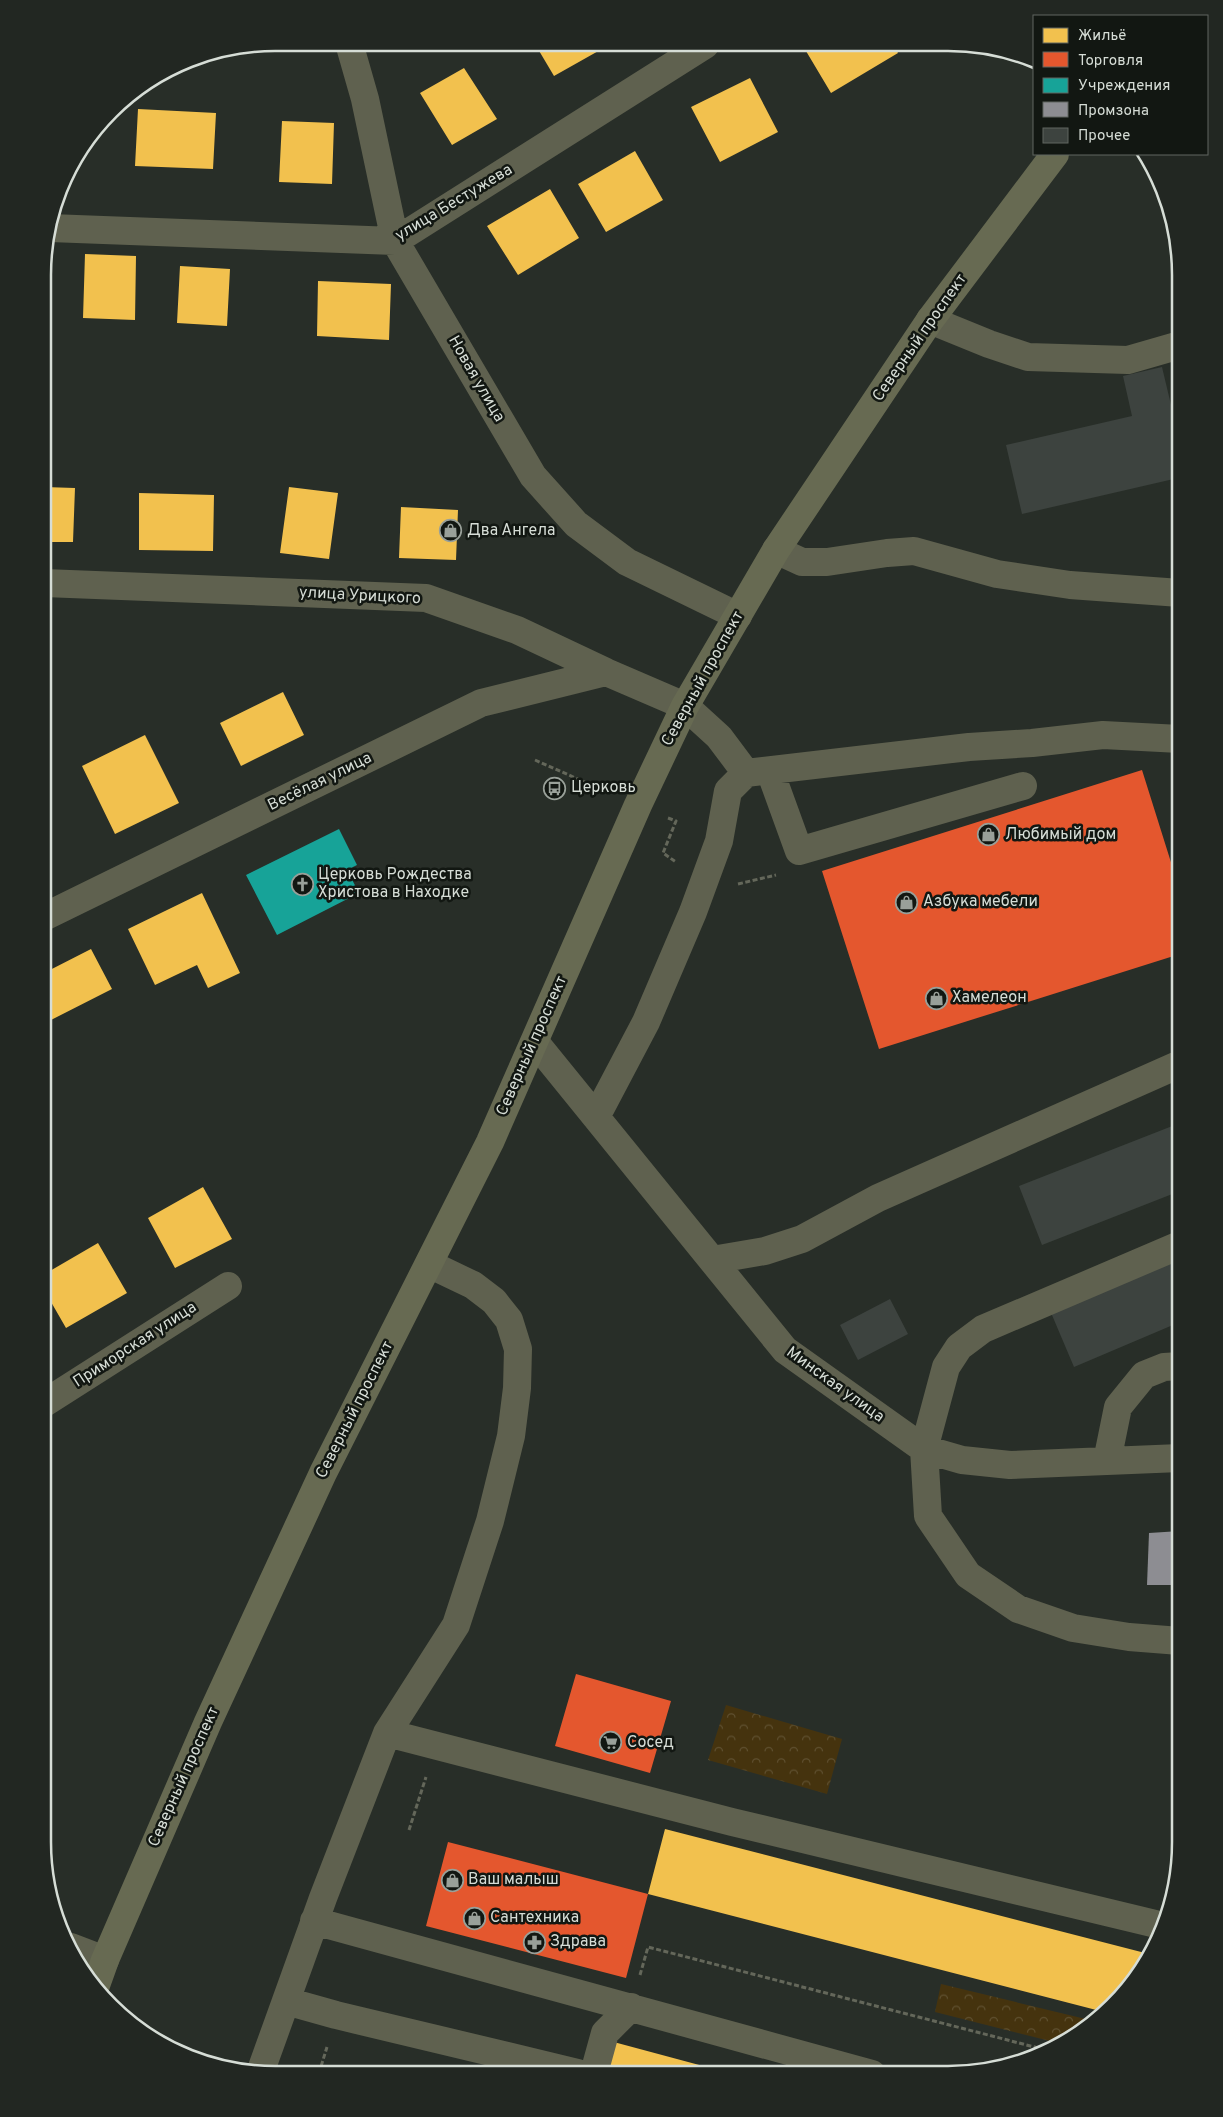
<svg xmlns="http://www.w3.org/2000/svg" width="1223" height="2117" viewBox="0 0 1223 2117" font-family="Overpass,sans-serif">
<defs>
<pattern id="park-crowns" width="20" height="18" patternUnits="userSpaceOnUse" patternTransform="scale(1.25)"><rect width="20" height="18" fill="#45330e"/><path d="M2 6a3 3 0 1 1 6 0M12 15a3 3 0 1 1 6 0" fill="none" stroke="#5f5030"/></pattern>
</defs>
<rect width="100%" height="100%" fill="#282e28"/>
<path fill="url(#park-crowns)" d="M726,1705L842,1739L827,1794L708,1760Z
M941,1984L1094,2021L1089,2027L1058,2043L935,2012Z"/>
<path fill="#f2c14e" d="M535,44H543L609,45L554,76Z
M803,46H894L898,53L831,93Z
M464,68L497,119L452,145L420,93Z
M750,78L778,132L720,162L691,107Z
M138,109L216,113L213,169L135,166Z
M282,121L334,123L332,184L279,182Z
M635,151L663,200L606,232L578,184Z
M550,189L579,238L518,275L487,226Z
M85,254L136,256L135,320L83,318Z
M180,266L230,269L227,326L177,323Z
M318,281L391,284L389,340L317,336Z
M44,487L75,488L73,542H44Z
M289,487L338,493L329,559L280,553Z
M139,493L214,495L213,551L139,550Z
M401,507L458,510L456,560L399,558Z
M283,692L304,735L241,766L220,723Z
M145,735L179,803L115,834L82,766Z
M202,893L240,973L208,988L197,965L155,985L128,929Z
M91,949L112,989L51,1020L44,1005V973Z
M203,1187L232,1239L175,1268L148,1218Z
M98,1243L127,1293L66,1328L43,1288V1275Z
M665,1829L1149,1954L1132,1984L1104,2012L648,1894Z
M610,2041L729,2073V2074L601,2073Z"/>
<path fill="#e4572e" d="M1142,770L1180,891V954L879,1049L822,871Z
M576,1674L671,1701L650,1773L555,1746Z
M448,1842L648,1894L626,1978L426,1926Z"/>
<path fill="#17a398" d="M339,829L357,865L347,870L359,893L277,935L246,875Z"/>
<path fill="#8d8d92" d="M1180,1531V1585H1147L1149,1533Z"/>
<path fill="#3d433f" d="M1162,367L1176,426L1180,425V484L1178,478L1022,514L1006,445L1132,416L1123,376Z
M1180,1123V1191L1042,1245L1019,1186Z
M1180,1253V1322L1074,1367L1049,1308Z
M890,1299L908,1334L858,1360L840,1325Z"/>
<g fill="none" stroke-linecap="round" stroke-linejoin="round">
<path stroke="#64675a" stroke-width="3" stroke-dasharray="5 2.5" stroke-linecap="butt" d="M535,760L607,792
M668,818L676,821L663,853L676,862
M738,884L776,875
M409,1830L426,1777
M640,1975L648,1947L1046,2050
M319,2073L327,2047"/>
<path stroke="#5f614f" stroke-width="28" d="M349,43L365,99L395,241L533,476L576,524L627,562L738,616
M50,228L395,241L705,45
M930,320L989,344L1028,357L1128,360L1180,345
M776,550L802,562H827L887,553L914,551L997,574L1070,585L1180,593
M44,583L426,598L517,630L606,672L685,706L719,737L746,773
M770,771L799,851L1023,786
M44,917L481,703L606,672
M535,1042L785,1350L924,1449L962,1460L1010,1465L1180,1458
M596,1117L646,1022L693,912L719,841L728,791L746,773L969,747L1032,743L1103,735L1180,739
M712,1260L765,1251L802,1239L878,1198L1180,1064
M43,1404L228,1286
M1107,1461L1118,1407L1144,1375L1164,1367L1180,1366
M1180,1641L1129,1637L1073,1628L1018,1609L968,1575L928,1516L924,1449L946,1367L959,1347L983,1329L1180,1245
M387,1733L732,1822L1164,1926
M314,1921L872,2074
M71,1947L105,1960
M286,2001L336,2015L578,2073
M260,2073L323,1898L387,1733L456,1625L490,1521L511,1436L517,1388L518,1349L509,1320L494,1301L473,1285L429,1264
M594,2073L605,2033L631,2007"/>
<path stroke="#676a52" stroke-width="28" d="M95,1988L105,1960L208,1722L323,1473L490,1142L638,805L685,706L776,550L930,320L1055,154"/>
</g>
<defs>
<symbol id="shop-ring" viewBox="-11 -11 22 22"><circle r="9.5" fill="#121712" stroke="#99a099" stroke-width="1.5"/><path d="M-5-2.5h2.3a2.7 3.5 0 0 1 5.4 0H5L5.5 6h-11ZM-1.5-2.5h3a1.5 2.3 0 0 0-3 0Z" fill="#99a099"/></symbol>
<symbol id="bus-ring" viewBox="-11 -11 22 22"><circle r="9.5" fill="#121712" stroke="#99a099" stroke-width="1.5"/><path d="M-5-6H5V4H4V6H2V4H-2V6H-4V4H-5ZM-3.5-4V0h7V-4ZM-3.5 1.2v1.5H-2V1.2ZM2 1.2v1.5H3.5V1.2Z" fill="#99a099"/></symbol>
<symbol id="church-ring" viewBox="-11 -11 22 22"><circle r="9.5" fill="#121712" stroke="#99a099" stroke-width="1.5"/><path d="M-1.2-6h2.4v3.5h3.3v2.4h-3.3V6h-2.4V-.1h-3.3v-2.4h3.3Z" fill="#99a099"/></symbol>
<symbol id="supermarket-ring" viewBox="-11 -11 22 22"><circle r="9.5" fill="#121712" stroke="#99a099" stroke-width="1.5"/><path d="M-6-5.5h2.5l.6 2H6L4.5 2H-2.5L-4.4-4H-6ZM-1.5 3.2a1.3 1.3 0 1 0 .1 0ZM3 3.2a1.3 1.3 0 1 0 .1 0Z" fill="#99a099"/></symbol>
<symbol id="pharmacy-ring" viewBox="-11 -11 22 22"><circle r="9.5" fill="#121712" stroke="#99a099" stroke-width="1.5"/><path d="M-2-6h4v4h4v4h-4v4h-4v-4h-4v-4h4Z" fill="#99a099"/></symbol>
</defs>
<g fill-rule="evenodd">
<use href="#shop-ring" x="438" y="518" width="25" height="25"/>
<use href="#bus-ring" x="542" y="776" width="25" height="25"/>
<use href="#shop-ring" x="976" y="822" width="25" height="25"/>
<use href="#church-ring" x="290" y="872" width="25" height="25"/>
<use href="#shop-ring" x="894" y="890" width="25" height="25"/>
<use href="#shop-ring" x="924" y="986" width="25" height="25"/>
<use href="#supermarket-ring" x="598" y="1730" width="25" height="25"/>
<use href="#shop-ring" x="440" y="1868" width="25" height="25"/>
<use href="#shop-ring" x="462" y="1906" width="25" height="25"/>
<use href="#pharmacy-ring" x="522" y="1930" width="25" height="25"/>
</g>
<g text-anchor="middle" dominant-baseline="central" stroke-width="5" stroke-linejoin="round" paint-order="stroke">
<g font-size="16" fill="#d6ddd6" stroke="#121712">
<text transform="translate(454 203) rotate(-31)">улица Бестужева</text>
<text transform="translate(920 338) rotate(-55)">Северный проспект</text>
<text transform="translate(476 379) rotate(60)">Новая улица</text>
<text transform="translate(360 596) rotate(3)">улица Урицкого</text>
<text transform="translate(703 679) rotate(-61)">Северный проспект</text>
<text transform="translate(320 782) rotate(-26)">Весёлая улица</text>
<text transform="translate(532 1046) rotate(-66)">Северный проспект</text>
<text transform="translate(135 1345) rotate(-33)">Приморская улица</text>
<text transform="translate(835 1385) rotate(36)">Минская улица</text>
<text transform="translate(355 1410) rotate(-63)">Северный проспект</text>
<text transform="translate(184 1777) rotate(-66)">Северный проспект</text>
</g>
<g font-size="16" fill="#d6ddd6" stroke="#121712" text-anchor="start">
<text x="467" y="531">Два Ангела</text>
<text x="571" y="788">Церковь</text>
<text x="1005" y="835">Любимый дом</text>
<text x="318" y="875">Церковь Рождества<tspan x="318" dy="18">Христова в Находке</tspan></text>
<text x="923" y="902">Азбука мебели</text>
<text x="952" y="998">Хамелеон</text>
<text x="627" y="1743">Сосед</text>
<text x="468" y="1880">Ваш малыш</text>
<text x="490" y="1918">Сантехника</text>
<text x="550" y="1942">Здрава</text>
</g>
</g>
<path d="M0 0H1223V2117H0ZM275 51H948A224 224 0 0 1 1172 275V1842A224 224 0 0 1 948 2066H275A224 224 0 0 1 51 1842V275A224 224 0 0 1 275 51Z" fill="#222722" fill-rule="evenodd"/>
<path fill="none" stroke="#d6ddd6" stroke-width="2.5" d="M275 51H948A224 224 0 0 1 1172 275V1842A224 224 0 0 1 948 2066H275A224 224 0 0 1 51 1842V275A224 224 0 0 1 275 51Z"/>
<rect x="1033" y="15" width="175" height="140" fill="#121712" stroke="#606660"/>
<rect x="1043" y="28" width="25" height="15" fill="#f2c14e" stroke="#606660"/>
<text x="1078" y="40" font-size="15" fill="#d6ddd6">Жильё</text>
<rect x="1043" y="52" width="25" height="15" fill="#e4572e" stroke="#606660"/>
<text x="1078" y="65" font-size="15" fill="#d6ddd6">Торговля</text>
<rect x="1043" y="78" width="25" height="15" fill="#17a398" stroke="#606660"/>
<text x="1078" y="90" font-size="15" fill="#d6ddd6">Учреждения</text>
<rect x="1043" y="102" width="25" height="15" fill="#8d8d92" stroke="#606660"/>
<text x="1078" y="115" font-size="15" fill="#d6ddd6">Промзона</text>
<rect x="1043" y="128" width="25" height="15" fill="#3d433f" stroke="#606660"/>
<text x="1078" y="140" font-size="15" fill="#d6ddd6">Прочее</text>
</svg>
